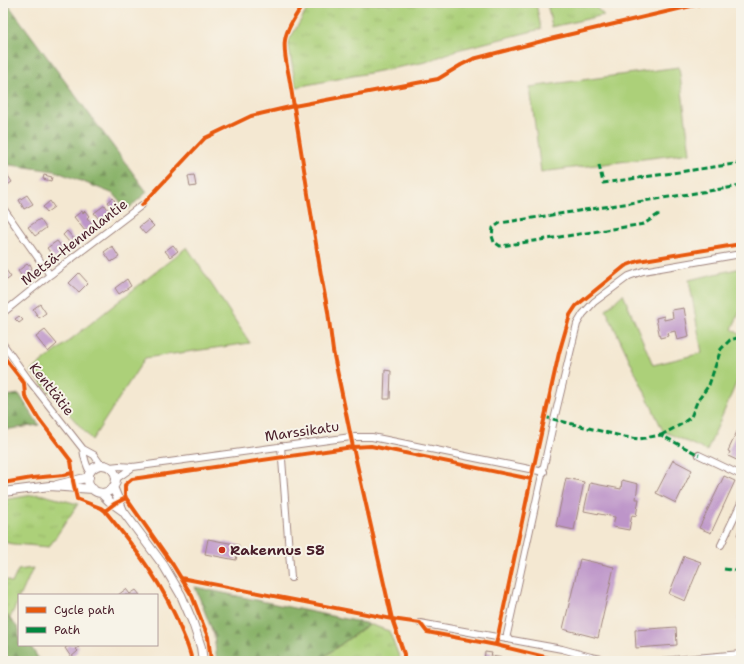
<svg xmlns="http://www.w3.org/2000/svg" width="744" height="664" viewBox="0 0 744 664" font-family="'Shantell Sans',sans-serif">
<defs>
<pattern id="grass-tufts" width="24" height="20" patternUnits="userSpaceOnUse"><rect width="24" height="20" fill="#acd079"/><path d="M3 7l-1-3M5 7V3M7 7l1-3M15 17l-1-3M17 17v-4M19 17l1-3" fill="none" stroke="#96b269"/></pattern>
<pattern id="forest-firs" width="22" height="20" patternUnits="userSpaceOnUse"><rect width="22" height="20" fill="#89b269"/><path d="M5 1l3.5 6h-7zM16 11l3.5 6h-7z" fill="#729057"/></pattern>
</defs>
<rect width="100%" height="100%" fill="#f7f3e8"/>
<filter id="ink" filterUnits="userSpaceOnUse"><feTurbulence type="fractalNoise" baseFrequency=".025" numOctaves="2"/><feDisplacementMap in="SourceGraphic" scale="8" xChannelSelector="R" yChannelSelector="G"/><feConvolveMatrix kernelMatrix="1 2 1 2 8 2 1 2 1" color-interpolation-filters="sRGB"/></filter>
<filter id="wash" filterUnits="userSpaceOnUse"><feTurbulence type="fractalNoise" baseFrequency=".012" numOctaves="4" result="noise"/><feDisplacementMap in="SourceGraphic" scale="16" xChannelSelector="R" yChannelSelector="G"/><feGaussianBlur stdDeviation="0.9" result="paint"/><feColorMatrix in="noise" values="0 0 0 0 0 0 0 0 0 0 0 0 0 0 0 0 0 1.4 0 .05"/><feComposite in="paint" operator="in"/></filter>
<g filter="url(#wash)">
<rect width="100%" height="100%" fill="#f4e8d2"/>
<path fill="url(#grass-tufts)" stroke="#7b7852" d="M311,3H536L541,29L457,50L426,62L296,87L288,42Z
M547,3H591L604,15L552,27Z
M39,494L78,504L49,547L13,544L3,542V500Z
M33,568L21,595H19V599L10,618L3,611V578L12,583L18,570Z
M369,624L389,631L400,659V661H318Z"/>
<path fill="url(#forest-firs)" stroke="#6a684a" d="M3,3H7L147,192L127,210L114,194L55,171L3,164Z
M5,386L7,396L19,394L39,425L3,430V387Z
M195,587L369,624L318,661H217L214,635Z
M3,611L19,629V645H30L40,661H8L6,652L3,648Z"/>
<path fill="#acd079" stroke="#7b7852" d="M679,67L690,153L541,172L530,87Z
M187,247L250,343L145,358L92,440L31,371Z
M741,268V309L732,329L741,335V372L707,451L663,431L606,310L623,294L653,365L702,353L689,280Z"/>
<g id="blocks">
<path fill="#bd95c9" d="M5,171L12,182L3,188V173Z
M44,175L52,177L51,181L43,179Z
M194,175L196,186L190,187L188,176Z
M27,195L33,204L24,209L19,200Z
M113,198L118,206L113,209L108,202Z
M50,201L54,207L47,212L43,207Z
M105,205L112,216L102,223L94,213Z
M82,211L83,213L85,211L89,216L87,218L93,225L85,231L74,217Z
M40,219L46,228L35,236L28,227Z
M148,220L154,226L145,234L139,227Z
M67,231L74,239L70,243L63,235Z
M3,237L7,241L3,245Z
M57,241L65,251L55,259L47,248Z
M173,245L178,251L170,257L165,251Z
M112,246L119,257L111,262L104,252Z
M27,264L28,265L30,264L32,268L31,269L34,274L25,280L18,271Z
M6,270L11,277L4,282L3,280V273Z
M79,273L88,283L79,292L69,283Z
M127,279L131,286L119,294L115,288Z
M40,304L46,313L39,318L33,309Z
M684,308L689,337L677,340L675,331L667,333L668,336L660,338L656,318L664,316V320L673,318L672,310Z
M19,316L23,320L19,323L15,319Z
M45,330L57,344L48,352L36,337Z
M385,370L391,371L390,399H384Z
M741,423V462L728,456L730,452L728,451Z
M673,460L692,470L676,503L656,493Z
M724,476L735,481L711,533L699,528Z
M566,478L584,482L574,530L556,526Z
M622,480L638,484L636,499H639L636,516L632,515L629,530L613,527L615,517L584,511L590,483L621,489Z
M741,525V537L737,535Z
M208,539L239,545L236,560L205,554Z
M684,556L701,562L685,601L669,594Z
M580,559L614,567L598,638L563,629Z
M126,589L130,594L136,590L140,595H118Z
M738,617H741V637H740Z
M676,627L677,645L636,648L635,630Z
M69,645H78L79,647L76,649L78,651L71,657L65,648Z
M485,652L492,653L491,656L516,660V661H484Z
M523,658L528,659V661H522Z"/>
</g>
</g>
<g filter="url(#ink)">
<use href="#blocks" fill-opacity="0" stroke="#9f847e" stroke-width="1"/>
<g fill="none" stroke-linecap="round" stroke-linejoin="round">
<defs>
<path id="minor" d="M3,208L50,275
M3,313L50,275L142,205
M3,344L28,379L83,449L94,455L101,465
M281,446L291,578
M83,449C84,457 86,465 90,472
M699,455L741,475
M110,467L119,466L133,467L351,437H372L544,472
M116,479L133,467
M721,545L741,503
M420,623L562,649L591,657L612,661
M506,639L554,420L577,324L583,314L594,302L629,276L643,271L741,254
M662,661L741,654"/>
<path id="tertiary" d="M88 479a14 14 0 1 1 28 0a14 14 0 1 1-28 0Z
M57,485L89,477
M113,487L123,511L164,566L181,595L193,623L201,647L203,661
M3,492L50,486L93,489
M101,493L109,501L123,511"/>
</defs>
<use href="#minor" stroke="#9f847e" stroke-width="8"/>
<use href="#tertiary" stroke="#9f847e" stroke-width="10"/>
<use href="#minor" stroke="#fff" stroke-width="6"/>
<use href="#tertiary" stroke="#fff" stroke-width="8"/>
<path stroke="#00873e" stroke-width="3" stroke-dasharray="6 3" stroke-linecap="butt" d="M599,165L603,183L741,163
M659,214L644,224L508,245L500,246L494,242L492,236L493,228L500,223L741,186
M544,417L625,437L639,439L661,435L699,455
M661,435L680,425L691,417L697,402L709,385L721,349L730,340L741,337
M724,569L741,571"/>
<defs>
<path id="cycleway" d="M304,3C297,14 287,27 285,40C283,54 288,69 290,82L321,275L328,312L333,351L353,447L392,619L404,654V661
M142,205L205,138L251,116L294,106L438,79L461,65L473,59L550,39L704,3
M3,356L24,383L25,396L39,419L71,461L72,468L73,481L77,499L101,508L105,511C135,548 165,586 182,632C186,641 190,651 192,661
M531,479L559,353L570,315L576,306L625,266L638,261L741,244
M3,483L32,478L64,475L72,473
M126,498L173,565L192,596L208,637L211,661
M105,511L114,504L126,498L125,495V485L132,479L353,447L371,446L531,479L496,645
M181,578L392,619L420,623L427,632L496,645L562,661"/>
</defs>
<use href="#cycleway" stroke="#f7f3e8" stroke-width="6"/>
<use href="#cycleway" stroke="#e8590c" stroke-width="4"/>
</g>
</g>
<circle fill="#c8321e" stroke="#f7f3e8" stroke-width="1.5" cx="222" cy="550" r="4"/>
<g text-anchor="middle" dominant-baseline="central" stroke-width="4" stroke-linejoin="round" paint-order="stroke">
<g font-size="14" fill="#4a1f2b" stroke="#f7f3e8">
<text transform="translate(74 242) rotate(-38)">Metsä-Hennalantie</text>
<text transform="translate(52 389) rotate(52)">Kenttätie</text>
<text transform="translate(302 431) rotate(-8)">Marssikatu</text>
</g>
<g font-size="14" font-weight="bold" fill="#4a1f2b" stroke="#f7f3e8" text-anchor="start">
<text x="230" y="550">Rakennus 58</text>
</g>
</g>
<rect width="744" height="664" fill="none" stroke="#f7f3e8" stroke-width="16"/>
<rect x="18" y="594" width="140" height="52" fill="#f7f3e8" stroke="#b29e9c"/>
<rect x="26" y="607" width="20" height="6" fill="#e8590c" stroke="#b29e9c"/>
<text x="54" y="614" font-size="12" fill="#4a1f2b">Cycle path</text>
<rect x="26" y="627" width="20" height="6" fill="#00873e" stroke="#b29e9c"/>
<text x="54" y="634" font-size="12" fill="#4a1f2b">Path</text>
</svg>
